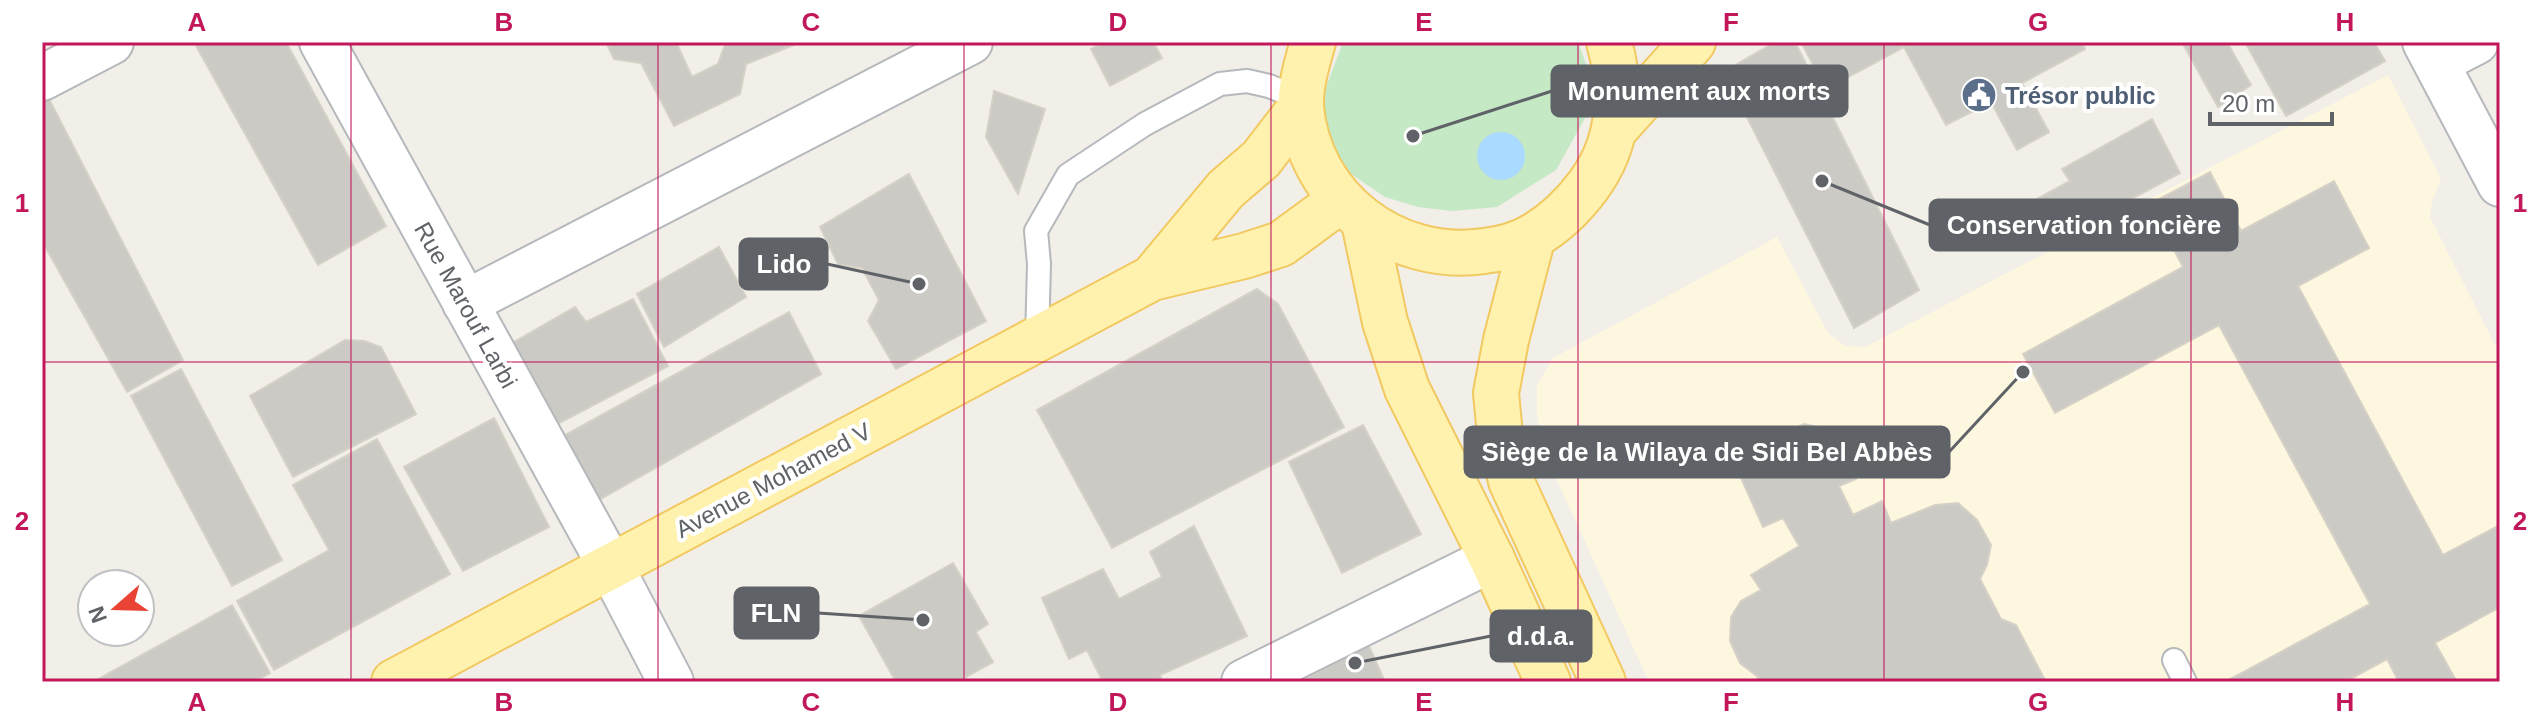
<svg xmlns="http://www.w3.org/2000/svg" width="2542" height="724" viewBox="0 0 2542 724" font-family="Helvetica,sans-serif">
<rect width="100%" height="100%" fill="#f1efe8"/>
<path fill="#fef7e0" d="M2388,75L2441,179L2432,201L2430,217L2500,355V682H1649L1544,452L1537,415V385L1553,358L1777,237L1828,333L1845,346L1865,347Z"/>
<path fill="#c5e8c5" d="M1343,42H1578L1586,64L1585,118L1556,170L1497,207L1452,211L1418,207L1385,197L1351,174L1327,138L1322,98Z"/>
<path fill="#aadaff" d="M1477 156a24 24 0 1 1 48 0a24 24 0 1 1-48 0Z"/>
<path fill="#cccac5" stroke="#d6d1c6" stroke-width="2" d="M194,42H286L386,226L318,265Z
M606,42H676L692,77L718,64L726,42H801L746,64L740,94L674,126L641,63L614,59Z
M1104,42H1153L1162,58L1110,86L1091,49Z
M1775,42H1795L1919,290L1854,328L1724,72Z
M1801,42H2082L2085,49L2022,83L2049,132L2017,150L1991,102L1946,125L1904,47L1826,89Z
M2182,42H2227L2251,85L2218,107Z
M2245,42H2374L2385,61L2286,116Z
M994,91L1045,109L1018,194L986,137Z
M49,99L183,360L127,392L42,241V103Z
M2152,119L2180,173L2047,244L2026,205L2070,181L2062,169Z
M2210,172L2241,231L2334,181L2369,248L2298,286L2443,555L2500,525V607L2435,643L2457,682H2399L2387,659L2345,682H2225L2370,604L2219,325L2055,413L2023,354L2183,267L2150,204Z
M909,174L986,321L896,369L868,321L879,300L862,268L838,264L820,227Z
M719,247L746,297L664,347L637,294Z
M1257,289L1278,304L1344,427L1112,548L1037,410Z
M633,299L668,366L548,429L505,347L575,307L586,322Z
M789,312L821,374L583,509L549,444Z
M345,340L364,341L381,347L416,414L293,477L250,396Z
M181,369L282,560L232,586L131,396Z
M494,418L549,527L463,571L404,467Z
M1804,424L1834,431L1856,479L1839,486L1853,515L1882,501L1891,523L1935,505L1958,503L1977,520L1991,545L1987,565L1980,579L2001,619L2016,625L2046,682H1757L1758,677L1740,663L1730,641L1731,617L1741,601L1761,590L1751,575L1799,546L1783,518L1763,527L1741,478L1753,447Z
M1363,425L1421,534L1342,573L1289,462Z
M377,439L450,574L274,670L237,601L329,550L293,485Z
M1194,526L1247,636L1160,675L1163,682H1103L1087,650L1069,659L1042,598L1103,569L1119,599L1162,577L1150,552Z
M953,563L988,624L976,632L993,662L957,682H896L859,616Z
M232,605L270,673L254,682H93Z
M1368,644L1385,682H1300Z"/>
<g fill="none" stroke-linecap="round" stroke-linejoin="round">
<defs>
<path id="lane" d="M1037,340L1039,264L1036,231L1068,175L1145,124L1220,84L1247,81L1269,86L1301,99
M2174,660L2185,682"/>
<path id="street" d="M322,42L611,567L671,682
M2425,42L2500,184
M2437,62L2476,42
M42,78L111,42
M465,303L970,42
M1244,682L1492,559"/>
<path id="primary" d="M1313,42C1307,63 1300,86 1301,107C1309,199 1394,264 1484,251C1501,249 1520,244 1535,235C1557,222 1573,206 1588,186C1620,143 1623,92 1609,42
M1615,129L1693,42
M1364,222L1385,322L1407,389L1492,559L1548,682
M1533,236L1506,340L1496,393L1500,435L1511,481L1603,682
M1152,278L1226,189L1261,159L1301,107
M394,682L1152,278L1244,256L1281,244L1341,200"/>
</defs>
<use href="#lane" stroke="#b5b8bc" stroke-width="26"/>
<use href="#street" stroke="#b5b8bc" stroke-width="48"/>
<use href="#primary" stroke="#f2c960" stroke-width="48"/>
<use href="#lane" stroke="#fff" stroke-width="22"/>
<use href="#street" stroke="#fff" stroke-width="44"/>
<use href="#primary" stroke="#fff2af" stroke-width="44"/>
</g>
<path fill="none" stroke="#c2185b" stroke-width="2" stroke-opacity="0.55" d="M351,42V682M658,42V682M964,42V682M1271,42V682M1578,42V682M1884,42V682M2191,42V682M42,362H2500"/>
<defs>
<symbol id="civic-disc" viewBox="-11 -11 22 22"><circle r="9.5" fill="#5c6f8a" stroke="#fff"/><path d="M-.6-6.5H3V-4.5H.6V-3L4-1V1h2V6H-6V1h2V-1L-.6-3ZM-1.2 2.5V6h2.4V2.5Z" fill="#fff"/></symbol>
</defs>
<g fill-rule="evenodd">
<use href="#civic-disc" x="1959" y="75" width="40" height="40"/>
</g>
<g text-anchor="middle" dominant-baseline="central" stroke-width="8" stroke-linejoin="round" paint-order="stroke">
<g font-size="24" font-weight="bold" fill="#4e5e75" stroke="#fff" text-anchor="start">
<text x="2005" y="95">Trésor public</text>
</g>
<g font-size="24" fill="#5f6368" stroke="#fff">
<text transform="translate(466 305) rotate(61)">Rue Marouf Larbi</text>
<text transform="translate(773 480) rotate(-28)">Avenue Mohamed V</text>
</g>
</g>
<path fill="none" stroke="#5f6368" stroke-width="3" d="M1413 136L1552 91M1822 181L1930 225M919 284L827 264M2023 372L1949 452M923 620L818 613M1355 663L1491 636"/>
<g fill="#5f6368" stroke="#fff" stroke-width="3">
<circle cx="1413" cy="136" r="8"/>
<circle cx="1822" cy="181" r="8"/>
<circle cx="919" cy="284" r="8"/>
<circle cx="2023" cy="372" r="8"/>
<circle cx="923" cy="620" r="8"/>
<circle cx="1355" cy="663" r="8"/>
</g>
<g fill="#5f6368" stroke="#5f6368" stroke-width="3">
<rect x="1552" y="66" width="295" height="50" rx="8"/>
<rect x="1930" y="200" width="307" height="50" rx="8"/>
<rect x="740" y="239" width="87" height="50" rx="8"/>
<rect x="1465" y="427" width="484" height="50" rx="8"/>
<rect x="735" y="588" width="83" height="50" rx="8"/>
<rect x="1491" y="611" width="100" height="50" rx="8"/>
</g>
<g font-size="26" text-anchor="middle" font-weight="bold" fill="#fff">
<text x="1699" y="100">Monument aux morts</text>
<text x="2084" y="234">Conservation foncière</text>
<text x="784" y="273">Lido</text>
<text x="1707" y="461">Siège de la Wilaya de Sidi Bel Abbès</text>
<text x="776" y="622">FLN</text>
<text x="1541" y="645">d.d.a.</text>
</g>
<rect width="2542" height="724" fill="none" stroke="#ffffff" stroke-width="88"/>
<g transform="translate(116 608) rotate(250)"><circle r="38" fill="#ffffff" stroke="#bfc1c3" stroke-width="2"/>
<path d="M0-6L14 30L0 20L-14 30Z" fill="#ea4335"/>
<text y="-12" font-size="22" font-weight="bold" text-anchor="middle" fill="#5f6368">N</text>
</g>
<path d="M2210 112v12h122v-12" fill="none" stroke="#5f6368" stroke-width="4"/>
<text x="2222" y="112" font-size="24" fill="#5f6368" stroke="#ffffff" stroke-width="6" paint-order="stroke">20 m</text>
<rect x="44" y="44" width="2454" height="636" fill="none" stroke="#c2185b" stroke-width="3"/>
<g font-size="26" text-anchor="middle" font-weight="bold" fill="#c2185b">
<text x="197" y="31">A</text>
<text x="504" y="31">B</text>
<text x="811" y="31">C</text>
<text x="1118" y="31">D</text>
<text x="1424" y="31">E</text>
<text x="1731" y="31">F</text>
<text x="2038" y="31">G</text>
<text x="2345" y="31">H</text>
<text x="22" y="212">1</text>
<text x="2520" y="212">1</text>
<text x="22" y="530">2</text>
<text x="2520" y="530">2</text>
<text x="197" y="711">A</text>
<text x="504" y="711">B</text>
<text x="811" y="711">C</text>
<text x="1118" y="711">D</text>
<text x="1424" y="711">E</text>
<text x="1731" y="711">F</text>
<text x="2038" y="711">G</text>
<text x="2345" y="711">H</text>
</g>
</svg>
